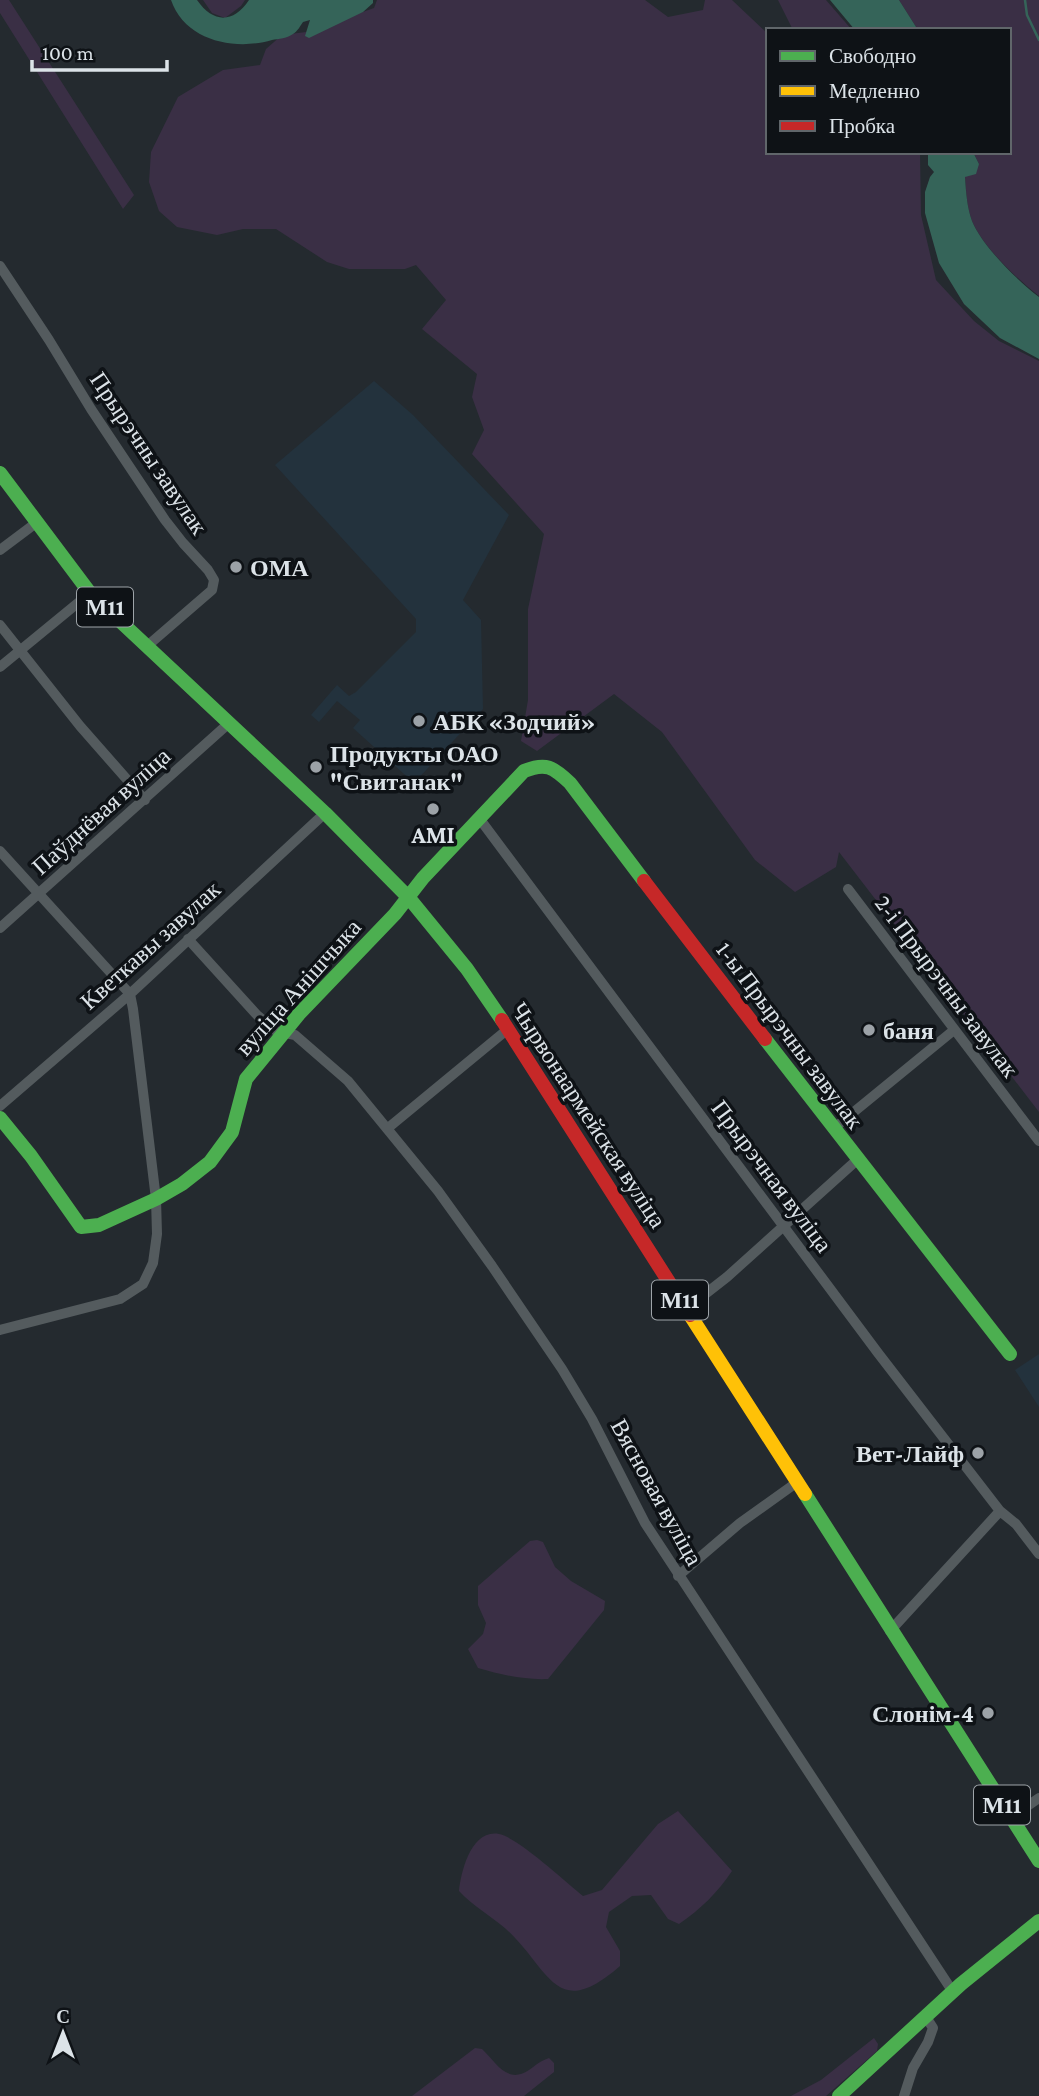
<svg xmlns="http://www.w3.org/2000/svg" width="1039" height="2096" viewBox="0 0 1039 2096" font-family="'Crimson Pro',serif">
<rect width="100%" height="100%" fill="#242a2f"/>
<path fill="#23323d" d="M374,381L413,415L509,515L463,600L481,620L483,709L414,783L353,728L360,720L337,701L319,722L311,715L337,685L349,696L356,692L416,632V619L275,465Z
M1039,1354V1407L1015,1370Z"/>
<path fill="#3a2f45" d="M0,0H9L134,195L123,209L0,13Z
M203,0H245L241,6L225,18L212,13Z
M377,0H645L668,17L703,10L705,0H732L768,34V152H920L921,215L936,280L974,321L999,341L1039,361V1112L839,852L836,867L795,892L755,860L662,732L614,694L537,751L521,741L528,700V609L544,534L472,454L484,430L472,397L477,374L422,329L446,300L416,265L405,269H349L327,262L276,229H243L217,235L177,227L159,211L149,182L151,152L178,97L223,70L260,65L266,49L282,35L306,32L374,8Z
M778,0H826L852,30H793Z
M899,0H1039V296C1017,279 982,246 972,221C967,207 966,192 965,177L979,164L973,152H1009V30H918Z
M537,1540L543,1542L555,1567L571,1581L605,1601L604,1610L548,1679C524,1680 502,1675 478,1668L468,1649L483,1634L486,1623L478,1605V1586L530,1541Z
M678,1811L732,1871C718,1892 700,1910 679,1924L668,1919L651,1895L632,1896L609,1912L606,1927L620,1951V1966C555,2023 550,1969 506,1929C491,1916 473,1906 459,1891C461,1872 471,1829 499,1834C517,1837 566,1882 583,1896L602,1890L658,1824Z
M874,2038L878,2044L877,2051L826,2096H791L821,2080Z
M475,2048L482,2049C496,2062 507,2085 529,2070C536,2065 540,2061 549,2058L554,2063V2072L524,2096H412Z"/>
<path fill="#356459" d="M171,0H197C213,23 233,24 249,0H373V3L363,12L309,38L305,36L310,20L303,22C301,25 297,32 293,34C288,38 278,39 272,40C235,51 185,41 171,0Z
M830,0H899L918,30H855Z
M928,152H973L979,164L976,174L965,177C966,192 967,207 972,221C982,246 1018,281 1039,297V359L1000,338L964,304L939,263L925,213V192L930,177L934,172L928,165Z"/>
<g fill="none" stroke-linecap="round" stroke-linejoin="round">
<path stroke="#356459" stroke-width="2.5" d="M1025,0L1027,15L1039,40"/>
<path stroke="#545b5e" stroke-width="10" d="M0,266L49,340L91,409L165,520L183,543L208,570L214,580L212,590L146,647
M0,550L36,523
M0,625L80,726L145,800
M0,667L90,593
M479,818L878,1353L1000,1511L1016,1524L1039,1554
M0,851L130,994L133,1009L156,1199L157,1234L153,1263L143,1284L120,1299L0,1330
M848,889L1039,1141
M0,928L228,724
M188,939L257,1015L276,1031L295,1035L348,1081L438,1191L492,1266L562,1369L592,1419L645,1523L953,1992
M0,1106L130,994L325,813
M388,1128L508,1029
M833,1129L954,1030
M686,1309L727,1277L857,1160
M678,1576L740,1523L796,1483
M890,1631L1000,1511
M1010,1818L1039,1798
M904,2096L913,2068L928,2042L933,2028L926,2017"/>
<path stroke="#4caf50" stroke-width="14" d="M0,473L90,593L325,813L409,898L467,969L502,1020
M765,1039L1010,1354
M0,1118L31,1156L81,1227L99,1225L156,1199L182,1184L210,1162L232,1132L246,1079L299,1014L395,914L423,878L524,771C546,762 553,767 570,783L644,881
M805,1494L1039,1861
M839,2096L961,1984L1039,1921"/>
<path stroke="#ffc107" stroke-width="14" d="M690,1315L805,1494"/>
<path stroke="#c62828" stroke-width="14" d="M644,881L765,1039
M502,1020L690,1315"/>
</g>
<g fill="#9ca2a7" stroke="#0e1216" stroke-width="2.5">
<circle cx="236" cy="567" r="7"/>
<circle cx="419" cy="721" r="7"/>
<circle cx="316" cy="767" r="7"/>
<circle cx="433" cy="809" r="7"/>
<circle cx="869" cy="1030" r="7"/>
<circle cx="978" cy="1453" r="7"/>
<circle cx="988" cy="1713" r="7"/>
</g>
<g text-anchor="middle" dominant-baseline="central" stroke-width="7" stroke-linejoin="round" paint-order="stroke">
<g fill="#0e1216" stroke="#9ea4a9" stroke-width="2">
<rect x="77" y="587.5" width="56" height="39" rx="5"/>
<rect x="652" y="1280.5" width="56" height="39" rx="5"/>
<rect x="974" y="1785.5" width="56" height="39" rx="5"/>
</g>
<g font-size="23" font-weight="bold" fill="#dce3e8">
<text x="105" y="607">М11</text>
<text x="680" y="1300">М11</text>
<text x="1002" y="1805">М11</text>
</g>
<g font-size="24" fill="#dce3e8" stroke="#0e1216">
<text transform="translate(149 453) rotate(56)">Прырэчны завулак</text>
<text transform="translate(101 811) rotate(-42)">Паўднёвая вуліца</text>
<text transform="translate(150 945) rotate(-42)">Кветкавы завулак</text>
<text transform="translate(947 986) rotate(53)">2-і Прырэчны завулак</text>
<text transform="translate(298 987) rotate(-48)">вуліца Анішчыка</text>
<text transform="translate(790 1035) rotate(53)">1-ы Прырэчны завулак</text>
<text transform="translate(589 1115) rotate(57)">Чырвонаармейская вуліца</text>
<text transform="translate(772 1176) rotate(53)">Прырэчная вуліца</text>
<text transform="translate(657 1492) rotate(61)">Вясновая вуліца</text>
</g>
<g font-size="24" font-weight="bold" fill="#dce3e8" stroke="#0e1216" text-anchor="start">
<text x="250" y="567">ОМА</text>
<text x="433" y="721">АБК «Зодчий»</text>
<text x="330" y="753">Продукты ОАО<tspan x="330" dy="28">"Свитанак"</tspan></text>
<text x="433" y="834" text-anchor="middle">AMI</text>
<text x="883" y="1030">баня</text>
<text x="964" y="1453" text-anchor="end">Вет-Лайф</text>
<text x="974" y="1713" text-anchor="end">Слонім-4</text>
</g>
</g>
<rect x="766" y="28" width="245" height="126" fill="#0e1216" stroke="#60666a" stroke-width="2"/>
<rect x="780" y="51" width="35" height="10" fill="#4caf50" stroke="#60666a" stroke-width="2"/>
<text x="829" y="63" font-size="21" fill="#dce3e8">Свободно</text>
<rect x="780" y="86" width="35" height="10" fill="#ffc107" stroke="#60666a" stroke-width="2"/>
<text x="829" y="98" font-size="21" fill="#dce3e8">Медленно</text>
<rect x="780" y="121" width="35" height="10" fill="#c62828" stroke="#60666a" stroke-width="2"/>
<text x="829" y="133" font-size="21" fill="#dce3e8">Пробка</text>
<g transform="translate(63 2033)" stroke="#0e1216" stroke-width="5" paint-order="stroke">
<path d="M0-5L12 26L0 18L-12 26Z" fill="#dce3e8"/>
<text y="-10" font-size="19" font-weight="bold" text-anchor="middle" fill="#dce3e8">С</text>
</g>
<path d="M32 60v10h135v-10" fill="none" stroke="#dce3e8" stroke-width="3.5"/>
<text x="42" y="60" font-size="21" fill="#dce3e8" stroke="#0e1216" stroke-width="5" paint-order="stroke">100 m</text>
</svg>
